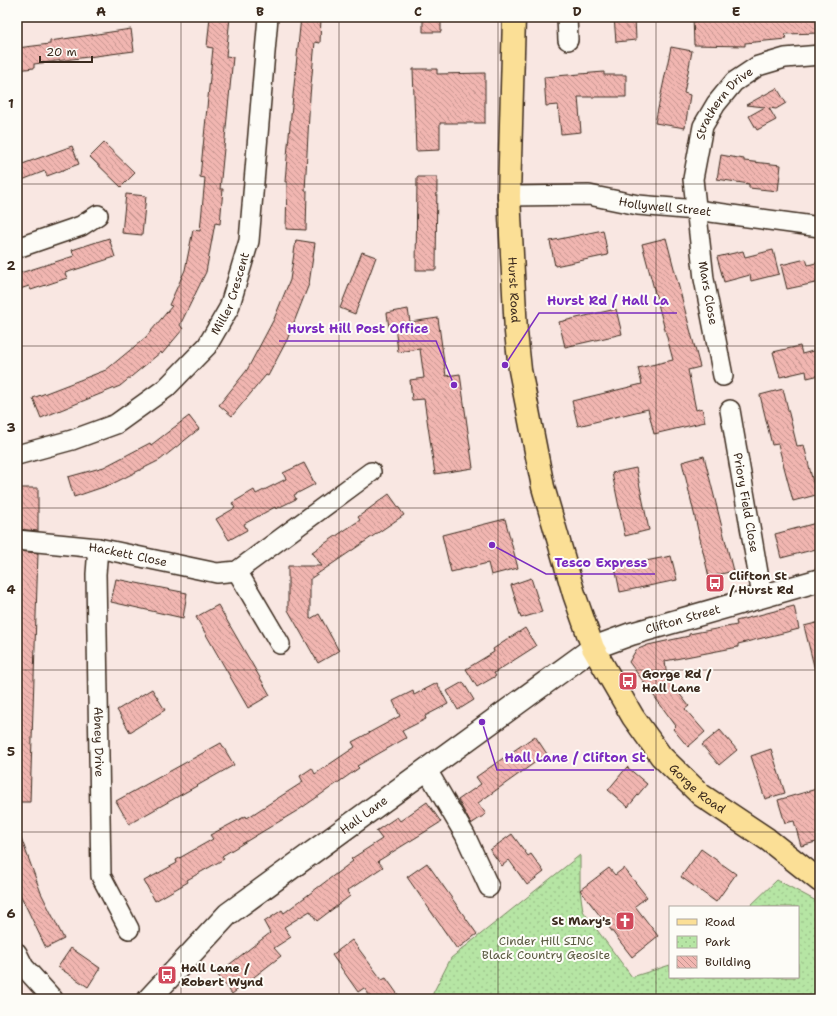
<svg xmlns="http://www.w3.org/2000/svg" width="837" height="1016" viewBox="0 0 837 1016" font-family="'Shantell Sans',sans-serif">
<defs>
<pattern id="park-dots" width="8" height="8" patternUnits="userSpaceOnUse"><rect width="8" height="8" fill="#b6e5a4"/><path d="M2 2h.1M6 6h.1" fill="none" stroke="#9dc58d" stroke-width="1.8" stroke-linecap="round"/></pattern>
<pattern id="building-back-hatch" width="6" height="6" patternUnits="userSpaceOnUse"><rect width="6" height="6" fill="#f1b6b1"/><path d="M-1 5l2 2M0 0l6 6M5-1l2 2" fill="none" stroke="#c4948f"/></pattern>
</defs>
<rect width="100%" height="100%" fill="#f9e7e2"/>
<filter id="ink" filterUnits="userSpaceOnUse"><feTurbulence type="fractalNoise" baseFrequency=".025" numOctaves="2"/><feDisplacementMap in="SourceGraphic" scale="8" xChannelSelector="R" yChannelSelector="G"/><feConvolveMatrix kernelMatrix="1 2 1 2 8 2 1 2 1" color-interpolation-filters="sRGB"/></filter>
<g filter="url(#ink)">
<path fill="url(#park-dots)" stroke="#788861" d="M580,855V890L583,911L632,977L670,965V977H798V907H749L777,880L820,903V999H430L451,958Z"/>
<path fill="url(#building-back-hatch)" stroke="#3b2a1e" d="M210,17H230L226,56L233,57L220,189H223L220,224L215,223L206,272L180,325L183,329L162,354L161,352L120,386L41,418L33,398L106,370L146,337L172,306L169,305L185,270L193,230L200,231L205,178L200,177L213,48L207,47Z
M301,17H321L320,43L315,42L310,96L305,191H307L306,230L286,229L287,182H285L288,145Z
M423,17H441V32H423Z
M614,17H635L636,40L616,42Z
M693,17H820V33L785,34L786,39L745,43V46L694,45Z
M131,29L134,51L34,64V68L17,70V48L50,44V41Z
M671,47L692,51L684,93L690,95L685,128L655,123Z
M413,69H437V74L485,73V123H440V150L416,151Z
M604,72V75H626V97H578L581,132L561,134L558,105L546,106L544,77Z
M777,88L786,103L776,109L769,108L776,120L757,130L749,116L765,107L746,105Z
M104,143L135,173L121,187L90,157Z
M72,146L79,164L47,176L45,171L17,182V166Z
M721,155L744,159V161L781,165L778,191L749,188V184L717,179Z
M417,177H437L436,270H416Z
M126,194L146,196L142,235L122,233Z
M603,230L608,255L555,266L550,241Z
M109,238L115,257L65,273L67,278L31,290L29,286L17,290V274L74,256L72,250Z
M666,238L700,367L688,370L696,410L702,408L705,422L654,434L648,409L578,426L572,401L642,384L638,368L673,360L642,244Z
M296,240L315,243L309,284L287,340L268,376L266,375L232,416L219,405L247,370L274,319L290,280Z
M773,250L779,274L751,281L750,275L724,282L717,257L743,251L745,257Z
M362,252L376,257L355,314L340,308Z
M806,259L808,265L820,262V282L787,289L781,265Z
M408,309L410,322L438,318L446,376L460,374L473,468L435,474L424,399L412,400L410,380L424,378L420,349L398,352L395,326L389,328L387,313Z
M616,309L622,334L565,347L559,322Z
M800,346L802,354L820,349V375L807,378L806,371L780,377L773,352Z
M783,389L797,446L804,445L816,495L793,501L778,444L772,445L760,395Z
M189,416L199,429L160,460L112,484L74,497L68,477L104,467L150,443L151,445Z
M704,456L733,571L709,577L682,462Z
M304,463L315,484L294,495L296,499L276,509L275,507L244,524L247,530L229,540L216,519L235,508L232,503L254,490L256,494L286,479L283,473Z
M636,468L649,530L625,536L612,473Z
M17,488H38V531L17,529Z
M389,494L404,515L310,579V619L319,614L339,651L318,663L288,610V566H322L312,552L360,520L358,517Z
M505,519L518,568L491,575L488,563L451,572L442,535Z
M820,522V548L781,558L775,534Z
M17,551L38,553L30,802H17Z
M671,556L677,580L620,592L615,567Z
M531,578L542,612L521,618L511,585Z
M116,579L187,593L183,618L111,602Z
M218,605L270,695L248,708L196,617Z
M794,606L799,629L738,644V647L665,661L667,678L689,706L685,709L705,732L688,747L673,729L676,726L629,662L636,650L648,645L689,636V634L737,625L736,621Z
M820,622V669L815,670L804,626Z
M525,628L536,646L494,673L496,676L477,687L466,669L494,652L493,649Z
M463,682L474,700L458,710L447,691Z
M437,683L448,704L425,716L426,719L402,731L406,738L357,766L359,768L300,809L222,856L224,859L187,880L188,882L155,901L144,881L177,863L176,860L213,839L210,835L246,816L247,818L303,782L300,776L312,768L315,774L355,747L352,742L400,716L393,701L413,691L414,695Z
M152,689L165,710L130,732L117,710Z
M720,730L737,750L719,765L702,745Z
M535,736L547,754L478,803L486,814L471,824L458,800L481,784L476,777Z
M221,743L234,765L129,824L116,801Z
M771,749L785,793L765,799L751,756Z
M627,767L647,784L628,807L608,790Z
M820,788V841L801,846L794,821L785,823L778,800Z
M427,802L441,822L378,861L383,867L347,891L350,896L317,921L310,911L284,927L291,937L274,948L281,956L232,994L217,974L270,933L264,922L282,910L284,913L353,861L351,859L382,839L376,831L397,817L400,821Z
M17,832H19L41,893L64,939L46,948L17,888Z
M512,834L528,856L531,854L544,872L527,885L509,860L502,866L490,850Z
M701,849L736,874L716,902L681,877Z
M427,863L477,934L457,949L407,877Z
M609,868L615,875L624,868L647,897L635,906L658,936L632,957L580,890Z
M352,940L382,980L386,978L401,999H372L364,988L358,992L332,955Z
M71,948L100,968L88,987L58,967Z"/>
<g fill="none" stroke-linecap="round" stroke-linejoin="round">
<defs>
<g id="street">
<path d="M567,17L568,40"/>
<path id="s1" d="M509,196L589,195L638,205L696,210L820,227"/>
<path d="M17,248L81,226L98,215"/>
<path id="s2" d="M723,376L704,279L693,179L703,126L716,104L734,82L758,66L785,58L820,55"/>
<path id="s3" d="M730,410L762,596"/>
<path id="s4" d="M17,455L72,440L116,424L166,388L207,346L229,308L249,241L268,17"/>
<path id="s5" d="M17,540L98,548L217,573L237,571L371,472"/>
<path id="s6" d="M98,548L96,574L101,876L129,929"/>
<path d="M237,571L280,644"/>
<path d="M427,770L465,835L489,887"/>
<path d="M17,953L24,967L53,999"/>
</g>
<g id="secondary">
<path id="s7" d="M149,999L228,914L593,648L631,634L820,580"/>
</g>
<g id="primary">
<path id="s8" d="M514,17L509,196L516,332L520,370L543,487L574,594L593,648L633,717L661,756L701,795L767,839L820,881"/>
</g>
</defs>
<use href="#street" stroke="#3b2a1e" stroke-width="22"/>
<use href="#secondary" stroke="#3b2a1e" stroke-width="25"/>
<use href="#primary" stroke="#3b2a1e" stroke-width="25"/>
<use href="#street" stroke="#fdfcf7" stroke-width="19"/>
<use href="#secondary" stroke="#fdfcf7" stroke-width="22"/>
<use href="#primary" stroke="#fbdf96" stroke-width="22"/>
</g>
</g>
<path fill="none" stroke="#3b2a1e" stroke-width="1" stroke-opacity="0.55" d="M181,17V999M339,17V999M498,17V999M656,17V999M17,184H820M17,346H820M17,508H820M17,670H820M17,832H820"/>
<defs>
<symbol id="bus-square" viewBox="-11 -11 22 22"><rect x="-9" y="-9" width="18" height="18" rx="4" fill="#d1495b" stroke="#fdfcf7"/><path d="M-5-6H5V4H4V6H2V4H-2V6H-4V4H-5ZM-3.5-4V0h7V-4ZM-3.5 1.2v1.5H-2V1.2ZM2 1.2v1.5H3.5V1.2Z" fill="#fff"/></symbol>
<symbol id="church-square" viewBox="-11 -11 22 22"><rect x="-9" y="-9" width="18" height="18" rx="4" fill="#d1495b" stroke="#fdfcf7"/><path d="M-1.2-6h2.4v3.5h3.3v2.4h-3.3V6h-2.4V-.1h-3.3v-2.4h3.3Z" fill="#fff"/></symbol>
</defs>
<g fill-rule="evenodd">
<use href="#bus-square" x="704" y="572" width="22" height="22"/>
<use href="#bus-square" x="617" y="670" width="22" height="22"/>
<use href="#church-square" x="614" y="910" width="22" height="22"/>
<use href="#bus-square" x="156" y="964" width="22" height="22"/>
</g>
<g text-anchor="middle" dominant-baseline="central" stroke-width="4" stroke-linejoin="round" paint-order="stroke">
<g font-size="12" fill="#3b2a1e" stroke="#fdfcf7">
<text stroke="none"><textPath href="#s2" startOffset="284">Strathern Drive</textPath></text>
<text stroke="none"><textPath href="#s1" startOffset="157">Hollywell Street</textPath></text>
<text stroke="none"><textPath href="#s8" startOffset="273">Hurst Road</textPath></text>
<text stroke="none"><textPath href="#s4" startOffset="282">Miller Crescent</textPath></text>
<text transform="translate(708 293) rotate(80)">Mars Close</text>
<text stroke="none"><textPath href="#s3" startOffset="94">Priory Field Close</textPath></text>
<text stroke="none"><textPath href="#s5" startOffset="112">Hackett Close</textPath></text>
<text stroke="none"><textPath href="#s7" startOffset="662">Clifton Street</textPath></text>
<text stroke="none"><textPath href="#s6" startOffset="194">Abney Drive</textPath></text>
<text stroke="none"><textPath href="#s8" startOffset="818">Gorge Road</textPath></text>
<text stroke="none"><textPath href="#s7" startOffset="284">Hall Lane</textPath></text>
</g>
<g font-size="12" font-weight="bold" fill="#3b2a1e" stroke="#fdfcf7" text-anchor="start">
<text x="729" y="576">Clifton St<tspan x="729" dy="14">/ Hurst Rd</tspan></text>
<text x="642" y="674">Gorge Rd /<tspan x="642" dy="14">Hall Lane</tspan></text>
<text x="611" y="921" text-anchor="end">St Mary's</text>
<text x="181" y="968">Hall Lane /<tspan x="181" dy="14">Robert Wynd</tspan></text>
</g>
<g font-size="12" fill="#5a5940" stroke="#fdfcf7">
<text x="546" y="941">Cinder Hill SINC<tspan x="546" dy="14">Black Country Geosite</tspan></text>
</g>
</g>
<path fill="none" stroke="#7b2cbf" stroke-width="1.5" d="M505 365L539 313H677M454 385L436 341H279M492 545L546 574H655M482 722L497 770H654"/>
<g fill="#7b2cbf" stroke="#fdfcf7" stroke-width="1.5">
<circle cx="505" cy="365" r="4"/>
<circle cx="454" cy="385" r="4"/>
<circle cx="492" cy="545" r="4"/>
<circle cx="482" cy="722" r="4"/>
</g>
<g font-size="13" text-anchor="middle" font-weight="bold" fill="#7b2cbf" stroke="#fdfcf7" stroke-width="4" stroke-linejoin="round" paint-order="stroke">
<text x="608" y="305">Hurst Rd / Hall La</text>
<text x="358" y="333">Hurst Hill Post Office</text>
<text x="601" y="567">Tesco Express</text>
<text x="575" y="762">Hall Lane / Clifton St</text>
</g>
<rect width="837" height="1016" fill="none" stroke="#fdfcf7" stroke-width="44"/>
<rect x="669" y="906" width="130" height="72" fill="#fdfcf7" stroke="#afa8a0"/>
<rect x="677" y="919" width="20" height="6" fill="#fbdf96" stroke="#afa8a0"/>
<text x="705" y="926" font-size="12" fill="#3b2a1e">Road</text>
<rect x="677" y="936" width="20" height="12" fill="url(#park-dots)" stroke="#afa8a0"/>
<text x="705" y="946" font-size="12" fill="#3b2a1e">Park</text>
<rect x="677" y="956" width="20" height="12" fill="url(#building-back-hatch)" stroke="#afa8a0"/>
<text x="705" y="966" font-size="12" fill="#3b2a1e">Building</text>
<path d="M40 56v6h52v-6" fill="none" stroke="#3b2a1e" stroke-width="2"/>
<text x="46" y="56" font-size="12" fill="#3b2a1e" stroke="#fdfcf7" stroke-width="3" paint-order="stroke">20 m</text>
<rect x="22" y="22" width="793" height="972" fill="none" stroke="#3b2a1e" stroke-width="1.5"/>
<g font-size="13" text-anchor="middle" font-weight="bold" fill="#3b2a1e">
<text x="101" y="16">A</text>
<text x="260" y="16">B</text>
<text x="418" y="16">C</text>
<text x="577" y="16">D</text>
<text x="736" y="16">E</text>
<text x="11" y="108">1</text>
<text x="11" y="270">2</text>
<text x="11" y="432">3</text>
<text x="11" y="594">4</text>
<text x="11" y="756">5</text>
<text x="11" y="918">6</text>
</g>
</svg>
